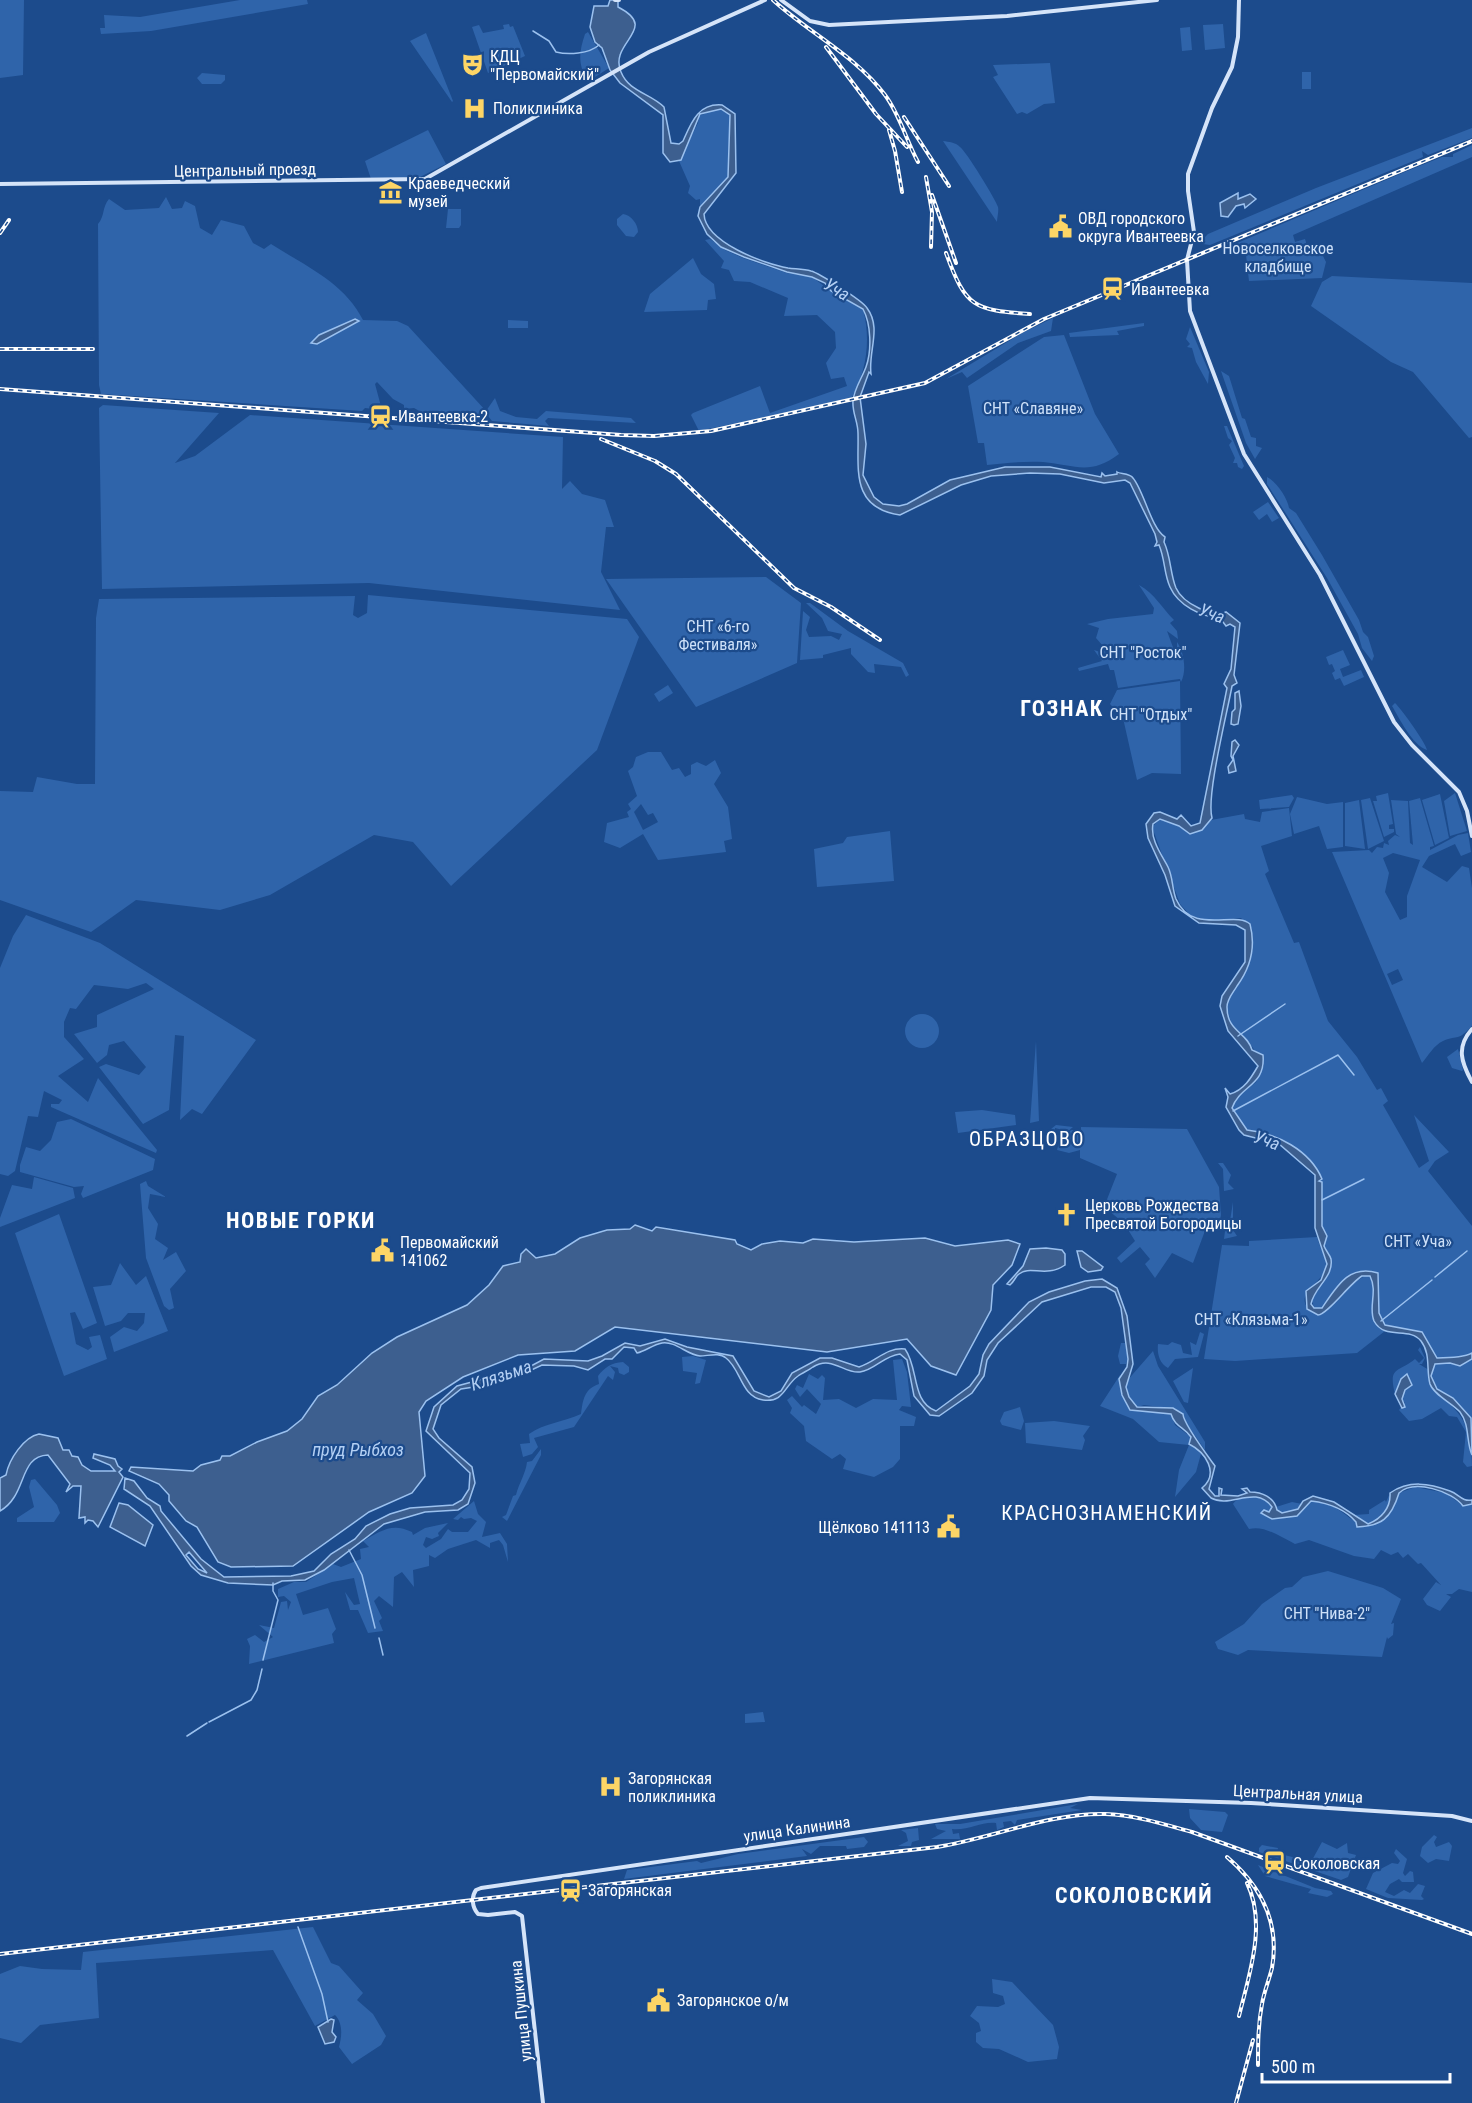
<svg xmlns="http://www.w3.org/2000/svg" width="1472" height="2103" viewBox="0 0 1472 2103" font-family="'Roboto Condensed',sans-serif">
<rect width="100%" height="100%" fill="#1c4b8c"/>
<path fill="#2f64aa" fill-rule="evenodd" d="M0,0H24L23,75L0,78Z
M240,0H307L308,4L151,31L101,34L100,28H105L104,15L140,17Z
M509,24L510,27L513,26L525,56L488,73L472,27L479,25L483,33L504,29L503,25Z
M1223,24L1225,48L1205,50L1203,25Z
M1190,27L1192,50L1182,51L1180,28Z
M588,32L609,68L595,77L586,79C578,62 579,52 585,34Z
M426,33L453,101L452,102L410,41Z
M1050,63L1055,103L1044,104L1027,114L1022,112L1017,114L993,77L998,75L993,65Z
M1302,72H1311V89H1302Z
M202,73L225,75V80L221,84H202L197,78Z
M716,109L723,110L730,115L728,177L700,207V199L696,200L688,193L690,186L679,161L698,123L699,116Z
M1472,128V138L1428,155L1422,151L1423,157L1210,245L1203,244L1202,240L1208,234L1316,188Z
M428,130L446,164L418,178L371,179L365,161Z
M943,141C949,142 955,142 960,147C966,151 996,200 998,207C999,211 997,218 997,222Z
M1472,145V157L1293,235L1295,242L1305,239L1308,249L1323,256L1326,262L1322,278L1249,281L1245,246L1225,253L1223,249L1407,171L1442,157H1453V154Z
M166,197L172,209L182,208L185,201L195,206L200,228L212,235L221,220L244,226L253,243L264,249L271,244C305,266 344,282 363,320L397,321L408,326L486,411L495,398L500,411L516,417L537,419L546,411L631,418L636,423L548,418L545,421L549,426L492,421L488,416L466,418L423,413L414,408L404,409V405L393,399L377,382L375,384L382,410L365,408L362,411L101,394L99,385L98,224C105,216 102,207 109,199L125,210L159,208Z
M448,209H461V225L459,228H446Z
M623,214C631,215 638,224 638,232L634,237L626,236L617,225V219Z
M710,239L725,250L743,258L787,273L812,277L831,291L863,309C871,339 867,371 851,399L699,431L691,415L693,413L760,386L770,413L847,386L844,377L831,379L826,363L836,348L835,332L817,315L784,316L788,298L750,282L734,281L729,270L721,268L724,261L705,240Z
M693,258L701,274L714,284L716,299L708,300L707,310L644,312L650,294Z
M1332,276L1472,283V437L1469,438L1413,372L1391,362L1311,306L1322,282Z
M1053,318L1051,331L1018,343L967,378L962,372L946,379L1022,333Z
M508,320L528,321V328H508Z
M1144,323V326L1117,331L1119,335L1070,337L1069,333Z
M1190,327L1209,372L1208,384L1196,362L1192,348L1187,347L1190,344L1186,339Z
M1064,335L1095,414L1119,454C1090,476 1075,465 1043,462C1024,461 1006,463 987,465L984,443H978L968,386L1044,337Z
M1221,371L1229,376L1242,418L1245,419L1251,437L1256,438V446L1262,448L1255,459L1246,443Z
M103,405L219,413L175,463L195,456L250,415L563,437L562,489L570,481L582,494L605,500L614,527H606L601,572L620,610L369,583L102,589L99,408Z
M1224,426H1227L1244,466L1242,469L1238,467L1237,463H1233L1235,458L1229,445L1232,441L1228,438Z
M1267,477C1276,481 1288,499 1289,508L1296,513L1322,555L1359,620L1363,632L1368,637L1374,656L1372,661L1362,648L1358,634L1327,578L1267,484Z
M1268,502L1279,518L1272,522L1267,514L1259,520L1253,512Z
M766,577L801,603L797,663L696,707L606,579Z
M1139,585C1155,594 1162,608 1174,620L1170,623L1177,631L1178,639L1167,631L1174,650L1177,649V642C1184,652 1187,671 1181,682L1180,679L1172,680L1118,688L1114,670H1110L1108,664L1079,671L1078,668L1102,661L1094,650L1100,652L1103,646L1096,638L1099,628L1087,624L1108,619L1153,614L1154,608Z
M368,595L627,619L639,637L597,750L451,886L413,842L374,835L270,895L220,910L136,900L91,932L0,900V791L33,792L37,777L77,784H95L96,618L99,599L355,596L353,615L358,618L367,613Z
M806,603H810L848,631L903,663L909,675L906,677L901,667L874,664L875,673L868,672L851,654V648L823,655V658L800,660L803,611L810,617L806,630L809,637L831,636L839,640L842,634L828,631L822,618Z
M1343,650L1350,665L1340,669L1343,677L1361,670L1364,677L1344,686L1340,678L1335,680L1332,673L1335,671L1332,664L1329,665L1326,657Z
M1180,681L1181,774L1152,773L1137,780L1123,718L1110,704L1117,690Z
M668,685L673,693L659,702L654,694Z
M1395,703C1402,710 1426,743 1427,750C1412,745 1400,719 1392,706Z
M648,752H661L672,770L679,768L685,777L691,774V765L697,762L706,766L715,760L721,773L714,784L728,807L732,839L724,841L726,852L658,860L643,834L620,848L604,842L607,823L629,817L627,812L631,809L628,804L637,796L628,771L633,767L636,757ZM641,804L648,815L653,813L658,822L643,830L634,812Z
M1388,793L1393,824L1389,825V829H1394V832L1384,837L1373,801H1377L1376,796Z
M1455,793L1467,831L1450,836L1444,801Z
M1440,794L1449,838L1435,845L1422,800Z
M1292,795L1294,798L1289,807L1260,809L1259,800Z
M1297,797L1327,804L1343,802V847L1327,849L1319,826L1294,834L1290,814Z
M1370,798L1384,841L1368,849L1361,800Z
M1420,798L1434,846L1430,847V850L1458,835L1468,833L1471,852L1461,856L1455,844L1429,856L1422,867L1447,882L1462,866L1469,868L1472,888V1026C1457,1042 1459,1034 1443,1041C1434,1045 1428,1056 1422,1063L1332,852L1369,850L1372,853L1377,847L1383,848L1384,843L1389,845L1388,841L1395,835L1400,837L1396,834L1391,800L1408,801L1410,843L1413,845L1409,801ZM1393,853L1420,860L1407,896V917L1400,920L1385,892L1389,873L1383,858ZM1398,969L1403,980L1392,985L1387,974Z
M1359,800L1365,849L1345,846V803Z
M1289,808L1292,836L1261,846L1269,871L1265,874L1294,943L1299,942L1328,1021L1357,1057L1377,1090L1381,1088L1388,1101L1383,1105L1419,1168L1429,1161L1414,1115L1449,1152L1435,1161L1428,1171L1472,1226V1353C1463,1358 1448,1358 1437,1358L1422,1332L1385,1326L1379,1313L1378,1273C1351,1262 1336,1290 1322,1308H1314L1312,1300L1330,1270V1255L1324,1246L1327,1236L1322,1226V1182L1307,1156L1275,1137L1247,1130L1236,1117L1232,1107L1236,1098L1256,1082L1264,1065L1249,1042L1233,1029L1227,1009L1229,999L1253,949L1252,929L1241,918L1208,921L1190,915L1180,904L1152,827L1160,819L1179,826L1190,834L1200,831L1211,820L1244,814L1245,819L1260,822L1262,812Z
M890,831L894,881L817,887L814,849L843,843L847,837Z
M26,915L100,943L256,1040L202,1114L192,1109L180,1120L184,1036L175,1035L169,1110L143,1124L99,1067L106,1064L139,1075L146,1067L124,1041L109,1045L107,1055L97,1063L74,1034L97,1027V1015L154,989L146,983L128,989L94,985L76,1009L70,1008L64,1022V1037L84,1059L58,1076L88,1102L98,1078L157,1150L156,1153L51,1107V1104H59L62,1100L44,1091L38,1117L28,1116L15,1171L8,1176L0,1174V968L13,936Z
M905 1031a17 17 0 1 1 34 0a17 17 0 1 1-34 0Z
M1036,1041L1039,1121L1030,1123Z
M1458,1049L1463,1070L1462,1071L1452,1068L1447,1057Z
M982,1110L1015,1115L1016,1125L958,1133L955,1112Z
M71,1119L155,1159L153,1170L83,1198L81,1194L84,1186L74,1187L20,1172V1165L26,1147L40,1151L51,1140L57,1122Z
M1056,1125L1073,1127L1067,1132L1072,1130L1081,1131V1127L1187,1129L1219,1187L1221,1215L1218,1231L1209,1220L1193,1263L1172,1253L1155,1278L1145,1264L1150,1259L1140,1247L1121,1263L1117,1258L1135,1241L1124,1223L1104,1207L1117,1174L1080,1158V1150L1069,1153L1057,1150L1061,1135L1059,1138L1052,1137L1059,1135V1129L1055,1128V1133L1051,1129Z
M1218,1163H1223L1231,1175L1228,1183L1234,1189L1224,1191L1223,1169Z
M34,1177L73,1188L75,1198L0,1227V1218L12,1185L32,1189Z
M146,1181L148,1186L166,1197L150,1194L148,1208L158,1224L155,1239L168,1248L163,1260L176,1252L186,1271L170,1289L174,1308L169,1310L164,1306L146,1258L140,1184Z
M1233,1202V1230L1237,1236L1224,1239L1226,1223L1230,1221Z
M59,1214L97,1323L83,1329L75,1312L70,1313L76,1344L88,1350L92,1347L89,1337L100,1335L107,1359L64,1376L15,1233Z
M1317,1237C1319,1246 1327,1258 1326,1267C1324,1283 1289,1295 1313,1313L1330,1308L1346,1288L1366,1275L1370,1276C1379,1294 1364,1320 1385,1331L1357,1353L1235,1361L1204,1359L1222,1245L1249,1246V1241Z
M120,1263L136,1285L146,1276L168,1331L114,1352L110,1337L124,1327L137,1331L144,1323L145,1313H128L121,1321L105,1326L93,1287L111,1285Z
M1200,1332L1204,1334L1198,1357L1175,1359L1168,1368C1159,1363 1157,1353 1158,1344L1168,1345L1172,1342L1181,1345L1183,1353L1192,1355L1190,1342L1196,1345Z
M1121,1343H1125L1128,1359L1126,1364H1120L1118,1356Z
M1420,1347L1425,1358L1422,1364H1419L1429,1370L1432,1389C1463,1413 1472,1426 1472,1466L1467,1467L1463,1462L1466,1432L1457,1417L1449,1416L1441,1408L1422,1419L1409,1421L1399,1410L1405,1403L1402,1399L1405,1389L1401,1379L1395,1394C1388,1366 1398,1373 1415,1359L1419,1363L1424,1358L1418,1350Z
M1153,1351L1158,1366L1205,1442V1450L1176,1409L1144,1405L1138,1407L1129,1397L1126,1382Z
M693,1356L706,1360L700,1383L695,1384L697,1373L683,1371L682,1357Z
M902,1359L907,1372L911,1407L902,1406L899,1410L916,1417L914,1426H900V1459L893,1467L874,1477L843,1469L846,1459L840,1454L832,1459L806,1441L804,1426L790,1413L792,1408L787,1400L792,1396L802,1407L804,1405L816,1414L821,1404L807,1389L800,1397L795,1389L797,1385L803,1388L809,1374L818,1379L822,1375L825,1378L823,1400L839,1399L856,1408L873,1399L897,1400L893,1360Z
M1472,1359V1426C1466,1401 1435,1399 1431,1376L1435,1364L1450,1363L1458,1366Z
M623,1362L629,1367V1372L624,1375L619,1373L618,1368L610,1366L615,1372L613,1380L608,1376L574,1427L534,1438L538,1447L532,1454L523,1457L520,1444L530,1443L529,1434C545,1423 563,1422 581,1414C583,1400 584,1389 599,1384L598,1376C605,1367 611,1363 623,1362Z
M1193,1368L1188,1403L1184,1402L1173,1381Z
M1120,1375V1389L1129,1405L1171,1414L1175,1425L1191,1437L1190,1443L1192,1441L1199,1444L1202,1450L1196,1472L1175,1497L1179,1470L1189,1445L1159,1442L1133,1419L1100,1406Z
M1020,1407L1024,1421L1021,1430L1002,1425L1000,1421L1004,1412Z
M1054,1421L1090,1426L1083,1436L1085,1440L1082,1450L1026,1443L1025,1423Z
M541,1449V1455L507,1521L502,1517L506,1515L513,1496L516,1495C519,1483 526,1473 527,1462L532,1461Z
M35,1479L57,1505L60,1513L54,1522H17V1518L34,1507L29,1487L31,1480Z
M1415,1487L1446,1493L1463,1506L1472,1504V1592L1459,1589L1452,1594H1446L1451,1597L1440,1611L1427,1605L1423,1599L1436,1582L1441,1585L1421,1563L1418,1564L1408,1554L1403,1558L1398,1552L1391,1555L1381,1550L1374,1559L1354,1556L1309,1540L1295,1544C1279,1536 1264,1525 1249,1529L1233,1504C1242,1491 1262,1495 1272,1507L1269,1512L1261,1511L1293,1517L1311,1501C1339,1504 1342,1515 1363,1526L1378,1524L1399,1493Z
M1390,1493C1391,1508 1379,1523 1364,1524L1354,1515L1369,1514V1510L1385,1500L1386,1502Z
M474,1501L478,1514L486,1522L482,1537L500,1533L507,1544L508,1562L503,1545L499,1540L490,1543V1548L476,1540L448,1549L435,1558L429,1555V1566L413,1570L414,1587L402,1572L394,1577L393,1607L379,1596L374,1601L382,1618L379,1621L383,1631L368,1633L358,1610H350L345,1592L354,1605L360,1604L354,1578L332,1582L296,1594L303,1615L328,1608L336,1629L332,1634L334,1643L249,1664L250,1646L247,1639L255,1635L264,1642L273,1637L259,1625L274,1628L281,1602L287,1601L288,1610L291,1602L284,1596L278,1597V1589L294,1582H306L333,1564L341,1567L361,1559L360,1549L369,1547L363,1541C381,1531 392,1522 412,1532L413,1535L425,1528L448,1523L438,1533L439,1536L432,1539L426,1537L423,1545L426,1548L441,1539L448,1529L452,1532H468L477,1521L471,1518L464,1519L461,1517L458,1520L453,1519Z
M1292,1502L1302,1504L1298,1509L1282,1513L1277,1510L1276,1507Z
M1328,1571L1383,1588L1401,1599L1391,1624L1394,1623L1393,1635L1388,1639L1387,1637L1382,1657L1248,1650L1238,1655L1218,1649L1215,1642L1244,1624L1262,1604L1285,1588L1292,1587L1303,1577Z
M763,1712L765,1722L745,1723V1714Z
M1078,1804L1070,1808L1082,1810L1017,1820L1015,1825L1011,1821L1003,1822L1004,1827L997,1830L996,1823C982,1821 968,1831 952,1829L953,1834L959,1833L960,1839H931L946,1831L937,1829L935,1824H960Z
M1189,1809L1225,1812L1228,1815L1222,1832L1201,1830L1190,1818Z
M918,1828L919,1840L912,1842L911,1846H898L908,1841L906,1833L901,1830Z
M1434,1835L1437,1837L1434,1842L1436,1847L1449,1842L1452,1846L1449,1861L1436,1859L1428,1863L1420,1856L1422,1847Z
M864,1837L868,1842L864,1847L847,1849L846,1846H820L811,1854L802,1849L807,1856L624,1879L627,1870L697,1861L701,1863L738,1854Z
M1322,1842L1337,1849L1347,1843L1348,1853L1356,1855L1348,1877L1341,1880L1259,1852V1848L1262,1845L1278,1848L1277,1853L1311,1862Z
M1396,1849L1407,1859L1403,1873L1405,1876L1410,1871L1413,1872L1414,1882H1402L1399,1879L1390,1884L1385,1892L1394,1896L1404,1890L1410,1893L1418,1884L1425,1886L1421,1896L1424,1899L1422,1900L1388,1898L1366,1889L1373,1873L1392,1863L1398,1864L1400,1861L1394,1853Z
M1258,1865L1315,1888L1331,1891L1333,1894L1327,1897L1308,1893L1311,1889L1265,1876Z
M313,1927L331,1963L339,1966L363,1993L357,2000L373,2014L386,2036L381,2045L352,2064L339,2047C342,2036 343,2023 335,2015L315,2026L273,1950L96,1963L99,2018L40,2025L21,2043L0,2038V1974L20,1966L42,1969L81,1970L83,1952Z
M992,1979L1012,1982L1053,2025L1059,2047L1057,2059L1028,2062L999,2049L983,2048L976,2042V2033L981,2031L979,2023L970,2016L977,2006L998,2007L1005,2004L1003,1996L993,1993Z"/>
<path fill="#3d5f8f" stroke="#9bc1ef" stroke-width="1.5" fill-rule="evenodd" d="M610,0H618V7C661,29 608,42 621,72C629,92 650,93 664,107L671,143L679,144L683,141C691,123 698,103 722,105L735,114L736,173L704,214C705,242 764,264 788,268C795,269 804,269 811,271C819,273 863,301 867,308C882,328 868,351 871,374L869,372L860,397L866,444L863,475L874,497L883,504L899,506L907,504L950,480L1005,467H1050L1101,477L1102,473L1105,476L1117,474V472C1120,474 1130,473 1133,478C1144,491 1151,528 1165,537L1164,542C1171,557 1170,573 1176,588C1183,604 1214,618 1226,612L1240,623L1234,675L1237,683L1232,686C1227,714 1206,796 1212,818L1202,830L1190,834L1179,826L1160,819L1153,824C1150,839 1161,854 1168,867C1173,877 1172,889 1176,899C1192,936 1236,910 1250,924C1256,947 1251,967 1237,986C1233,993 1227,999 1227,1007C1227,1032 1247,1032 1252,1050L1263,1055C1266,1086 1240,1085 1232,1108L1247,1130C1276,1133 1310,1150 1322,1179L1319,1181L1322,1182V1226L1327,1236L1324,1246C1326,1251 1330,1255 1331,1259C1334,1277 1314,1287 1311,1304L1314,1308H1322C1337,1286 1349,1264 1378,1273L1379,1313L1385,1325L1422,1332L1437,1358C1447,1358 1463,1358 1472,1353V1359L1460,1366L1450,1363L1435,1364L1431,1376L1437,1389L1453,1398L1471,1418L1472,1455C1466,1442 1470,1425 1460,1412C1452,1403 1434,1395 1430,1384C1426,1370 1431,1354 1421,1341C1409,1326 1385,1341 1374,1321C1368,1307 1378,1292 1370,1276H1362C1349,1284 1328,1314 1318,1315L1307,1309L1306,1291L1321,1280L1327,1264L1315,1228V1175L1279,1144L1244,1135L1239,1130L1226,1107L1228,1097L1225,1088L1230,1094C1244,1090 1251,1078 1258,1066L1228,1031L1220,1006L1222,996L1245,962V930L1236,925L1199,923L1175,906L1165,875L1148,838L1146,824L1154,813L1160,812L1177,819L1181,815L1191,826L1200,823L1227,688L1224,684L1231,669L1235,627L1230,624L1226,626L1220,618C1201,617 1178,605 1170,587C1164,574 1165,559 1159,545L1155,546L1157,542L1155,534L1130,483L1125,480L1104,483L1060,474L1030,473L991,476L961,485L900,515C850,508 859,468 858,433C858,422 852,412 853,401C854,389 862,378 866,367C872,350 871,324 863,309L831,291L825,283L812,277L787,272L744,257L721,247L707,234L698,216L700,207L728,177L730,115L721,109L700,114L681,160L670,162L663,153V115L620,83L610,70L602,48L595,42L590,27L594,6H608Z
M1238,193V199L1250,194L1256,199L1245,208L1244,204L1236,206L1228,217L1221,216L1220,203Z
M355,319L359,321L317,344L311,343L319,335Z
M1239,691L1241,706L1238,724L1234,725L1231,724L1232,712L1235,709V693Z
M1235,740L1239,745L1233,756L1236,771L1229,773L1228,767L1233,760L1231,756L1232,742Z
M635,1225L652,1231L656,1227L735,1240L737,1244L751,1250L762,1244L780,1241L803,1243L813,1239L854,1242L925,1238L955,1246L1008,1240L1020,1244L1012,1265L993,1285L991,1310L956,1375L931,1366L907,1339L827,1352L615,1327L575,1351L518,1355L463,1377L426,1401L419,1412L425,1476L412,1493L369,1512L293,1566L231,1567L218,1562L197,1527L186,1521L169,1501V1495L159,1484L129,1471L131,1467L193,1471L201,1465L220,1460L222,1456H230L257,1442L287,1431L302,1419L318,1396L337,1385L372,1353L397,1337L467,1305L489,1285L503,1266L520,1262L521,1254L526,1249L536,1258L555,1254L580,1238L607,1230L630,1229Z
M1046,1248L1062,1250L1065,1254V1265C1046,1278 1030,1265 1019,1274C1015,1277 1014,1282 1010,1285L1007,1284L1023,1266L1030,1249Z
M1077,1251H1082L1103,1267L1101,1270L1088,1272L1081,1267Z
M1102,1279L1117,1288L1127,1316L1133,1364L1126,1387L1129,1397L1137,1407L1173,1408L1183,1414C1183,1423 1207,1455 1215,1466L1209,1489L1215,1496H1219V1488L1222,1489L1221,1495L1238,1496L1247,1493L1242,1489L1247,1488L1250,1492C1262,1492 1274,1497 1277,1510L1282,1513L1298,1509L1303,1501L1313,1496L1334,1502L1368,1524C1381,1519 1391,1508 1390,1493C1409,1480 1429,1483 1450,1491C1459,1494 1462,1502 1472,1500V1504L1463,1506C1452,1491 1414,1479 1399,1493C1391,1519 1381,1526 1357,1527L1356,1522C1345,1509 1328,1503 1311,1501L1297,1516L1272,1519L1261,1513L1264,1510L1269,1512L1272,1507C1255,1484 1231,1509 1211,1498L1202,1488C1220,1473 1205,1452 1189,1444L1191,1437C1184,1427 1175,1427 1171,1414L1130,1410L1122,1395L1119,1379L1127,1367L1128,1359L1121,1308L1115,1292L1106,1287H1091L1042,1302L998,1343L987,1360L984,1376L972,1393L939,1416L930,1415L914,1396L907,1360L900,1354C883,1356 875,1370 860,1372C844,1374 832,1355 813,1367C809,1370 802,1373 798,1376C784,1386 784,1403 763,1400C741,1397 741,1369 726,1358C719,1352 708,1356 700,1356C687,1355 676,1341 662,1343C652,1345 646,1351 637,1353L634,1348L624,1347L612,1359H605L588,1370L574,1366L542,1365L525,1373H513L505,1380L487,1385L461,1389L441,1405L433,1429L439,1438L472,1467L475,1483L468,1504L458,1510L425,1512L384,1524L324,1570L305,1580L282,1581L273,1585L228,1583L201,1575L191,1566L150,1506L124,1489L125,1478L134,1481L147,1498L160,1506L161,1511L201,1559L224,1577L291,1576L314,1571L331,1554L355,1539L366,1526L390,1514L410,1508L453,1505L462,1500L469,1489L470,1473L426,1431L434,1407L457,1386L531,1366L544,1359L588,1361L602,1356L625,1343L640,1346L665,1339L687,1347L733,1356L754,1391L769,1397L781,1391L792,1373L820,1358H832L859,1367C876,1362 886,1347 905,1349C919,1368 911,1402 936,1411L970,1386L979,1374L983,1355L989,1344L1029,1302L1049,1292L1085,1281ZM189,1552L207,1573L198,1569L186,1555Z
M1407,1374L1412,1385L1405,1390L1402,1399L1405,1407L1402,1408L1395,1394L1401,1379Z
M39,1434L58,1438L63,1450H69L72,1456L78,1457L82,1465L91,1471H115L110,1465L93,1458L94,1454L115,1459L118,1466L122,1469L119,1472L123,1477L98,1527L93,1521L88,1520L85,1523V1517L79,1518L81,1486H73L66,1492L70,1484L48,1455C18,1456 28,1495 0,1511V1478L6,1475C9,1459 24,1437 39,1434Z
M119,1503L128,1505L153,1525L145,1546L110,1527Z
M331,2019L334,2020L332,2032L336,2037L334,2042L325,2044L318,2027Z"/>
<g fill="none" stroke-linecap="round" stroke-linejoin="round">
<path stroke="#9bc1ef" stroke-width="1.5" d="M533,31L549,41L556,52C568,55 589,54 599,45
M1238,1036L1285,1004
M1233,1111L1338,1055L1354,1075
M1322,1200L1364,1179
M1435,1277L1467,1251
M1381,1321L1432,1280
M349,1550L362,1575L375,1628
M379,1638L383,1655
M263,1660L278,1600L273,1591V1583
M209,1722L251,1700L257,1690L262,1669
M187,1736L207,1723
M298,1927L322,1994L328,2022"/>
<path stroke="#d5e4f9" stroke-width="4" d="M615,0H619
M781,0L810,21L829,25L1007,16L1157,0
M1239,0L1238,37L1232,67L1212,108L1188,174V191L1194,232L1187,260L1190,311L1244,454L1320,575L1394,722L1412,745L1459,792L1467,811L1472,836
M0,184L425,179L649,52L765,0
M1472,1029C1456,1047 1461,1062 1472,1082
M543,2103L522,1916L515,1912L488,1915L478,1914C472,1907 471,1897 476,1890L481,1888L1090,1798L1251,1803L1452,1816L1472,1821"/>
<defs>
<path id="rail" d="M773,0C809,33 856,56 885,95C900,115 906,140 918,162
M826,47L876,114L907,147
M904,117L949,186
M889,130L895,151L902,192
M926,177L932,212L931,247
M932,195L956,263
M0,233L9,220
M946,253C966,308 974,310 1030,314
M0,349H93
M0,389L621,435L654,436L711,431L925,383L1044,319L1472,141
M601,439L655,461L676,474L794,588L831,607L880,640
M1227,1857C1261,1886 1280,1922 1272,1968C1269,1980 1264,1992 1262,2004C1258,2025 1258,2044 1258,2065
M0,1954L937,1847C993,1838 1048,1813 1105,1814C1135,1815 1163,1824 1192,1832L1472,1934
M1239,2016C1249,1975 1267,1924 1247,1883
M1236,2103L1253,2040"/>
</defs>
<use href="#rail" stroke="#fff" stroke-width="4"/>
<use href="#rail" stroke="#1c4b8c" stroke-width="1.5" stroke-dasharray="4.5" stroke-linecap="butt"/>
</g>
<defs>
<symbol id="theatre-bare" viewBox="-9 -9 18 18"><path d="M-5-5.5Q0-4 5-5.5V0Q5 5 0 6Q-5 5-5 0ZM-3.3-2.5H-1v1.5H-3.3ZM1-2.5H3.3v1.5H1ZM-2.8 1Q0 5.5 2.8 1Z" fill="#fdd566" stroke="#1c4b8c" stroke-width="2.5" paint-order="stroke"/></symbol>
<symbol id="hospital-bare" viewBox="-9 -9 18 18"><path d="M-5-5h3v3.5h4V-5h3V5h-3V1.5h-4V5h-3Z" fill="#fdd566" stroke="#1c4b8c" stroke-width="2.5" paint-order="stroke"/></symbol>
<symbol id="museum-bare" viewBox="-9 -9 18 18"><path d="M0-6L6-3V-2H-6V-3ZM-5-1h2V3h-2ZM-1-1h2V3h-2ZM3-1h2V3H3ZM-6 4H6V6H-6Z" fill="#fdd566" stroke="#1c4b8c" stroke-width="2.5" paint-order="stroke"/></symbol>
<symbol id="civic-bare" viewBox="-9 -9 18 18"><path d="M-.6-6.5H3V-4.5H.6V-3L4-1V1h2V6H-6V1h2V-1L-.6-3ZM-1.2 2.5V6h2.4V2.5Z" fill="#fdd566" stroke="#1c4b8c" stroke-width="2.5" paint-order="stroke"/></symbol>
<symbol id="station-bare" viewBox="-9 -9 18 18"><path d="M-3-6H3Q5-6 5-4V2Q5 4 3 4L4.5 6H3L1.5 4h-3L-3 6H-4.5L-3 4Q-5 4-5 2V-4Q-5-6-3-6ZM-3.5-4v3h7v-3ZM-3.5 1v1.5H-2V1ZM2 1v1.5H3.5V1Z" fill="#fdd566" stroke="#1c4b8c" stroke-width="2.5" paint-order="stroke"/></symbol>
<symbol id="church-bare" viewBox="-9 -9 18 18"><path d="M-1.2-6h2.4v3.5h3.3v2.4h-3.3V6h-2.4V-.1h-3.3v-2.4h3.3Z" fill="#fdd566" stroke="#1c4b8c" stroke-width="2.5" paint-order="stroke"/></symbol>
</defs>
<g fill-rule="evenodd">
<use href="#theatre-bare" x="456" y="48" width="33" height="33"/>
<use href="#hospital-bare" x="458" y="92" width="33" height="33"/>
<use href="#museum-bare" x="374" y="176" width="33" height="33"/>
<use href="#civic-bare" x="1044" y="210" width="33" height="33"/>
<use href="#station-bare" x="1096" y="272" width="33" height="33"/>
<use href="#station-bare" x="364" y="400" width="33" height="33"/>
<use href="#church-bare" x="1050" y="1198" width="33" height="33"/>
<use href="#civic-bare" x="366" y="1234" width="33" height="33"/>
<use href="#civic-bare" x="932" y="1510" width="33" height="33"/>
<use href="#hospital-bare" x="594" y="1770" width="33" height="33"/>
<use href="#station-bare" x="1258" y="1846" width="33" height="33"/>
<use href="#station-bare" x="554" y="1874" width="33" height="33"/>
<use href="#civic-bare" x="642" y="1984" width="33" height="33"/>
</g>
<g text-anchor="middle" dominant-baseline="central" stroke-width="4.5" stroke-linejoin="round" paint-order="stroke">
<g font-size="16" fill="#fff" stroke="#1c4b8c" text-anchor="start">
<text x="490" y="56">КДЦ<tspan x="490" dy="18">"Первомайский"</tspan></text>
<text x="493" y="108">Поликлиника</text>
<text x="408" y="183">Краеведческий<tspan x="408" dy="18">музей</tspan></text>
<text x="1078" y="218">ОВД городского<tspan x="1078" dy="18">округа Ивантеевка</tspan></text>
<text x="1131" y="289">Ивантеевка</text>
<text x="398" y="416">Ивантеевка-2</text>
<text x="1085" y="1205">Церковь Рождества<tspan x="1085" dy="18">Пресвятой Богородицы</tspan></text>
<text x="400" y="1242">Первомайский<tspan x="400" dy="18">141062</tspan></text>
<text x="930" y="1527" text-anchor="end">Щёлково 141113</text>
<text x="628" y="1778">Загорянская<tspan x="628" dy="18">поликлиника</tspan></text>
<text x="1293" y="1863">Соколовская</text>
<text x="588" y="1890">Загорянская</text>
<text x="677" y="2000">Загорянское о/м</text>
</g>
<g font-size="16" fill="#fff" stroke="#1c4b8c">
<text transform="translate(245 170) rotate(-1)">Центральный проезд</text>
<text transform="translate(1298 1794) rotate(3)">Центральная улица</text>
<text transform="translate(797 1829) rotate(-8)">улица Калинина</text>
<text transform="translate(521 2011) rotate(-96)">улица Пушкина</text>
</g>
<g font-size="16" fill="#cee1f9" stroke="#1c4b8c">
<text x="1278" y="248">Новоселковское<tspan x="1278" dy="18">кладбище</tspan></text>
<text x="1033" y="408">СНТ «Славяне»</text>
<text x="718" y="626">СНТ «6-го<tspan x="718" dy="18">Фестиваля»</tspan></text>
<text x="1143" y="652">СНТ "Росток"</text>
<text x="1151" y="714">СНТ "Отдых"</text>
<text x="1418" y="1241">СНТ «Уча»</text>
<text x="1251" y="1319">СНТ «Клязьма-1»</text>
<text x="1327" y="1613">СНТ "Нива-2"</text>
</g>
<g font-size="18" font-style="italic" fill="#b4d0f4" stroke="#1c4b8c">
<text transform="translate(837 289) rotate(31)">Уча</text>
<text transform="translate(1212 613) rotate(21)">Уча</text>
<text transform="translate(1267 1140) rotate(20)">Уча</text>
<text transform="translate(501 1375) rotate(-18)">Клязьма</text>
<text x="358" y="1449">пруд Рыбхоз</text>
</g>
<g font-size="20" letter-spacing="1.5" fill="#fff" stroke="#1c4b8c">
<text x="1027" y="1139">ОБРАЗЦОВО</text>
<text x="1107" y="1513">КРАСНОЗНАМЕНСКИЙ</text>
</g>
<g font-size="22" font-weight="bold" letter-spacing="1.5" fill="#fff" stroke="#1c4b8c">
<text x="1062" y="708">ГОЗНАК</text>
<text x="301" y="1220">НОВЫЕ ГОРКИ</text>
<text x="1134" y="1895">СОКОЛОВСКИЙ</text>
</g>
</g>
<path d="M1262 2073v9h188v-9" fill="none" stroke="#ffffff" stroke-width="3"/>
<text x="1271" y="2073" font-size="18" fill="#ffffff" stroke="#1c4b8c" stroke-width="4.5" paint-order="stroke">500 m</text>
</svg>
